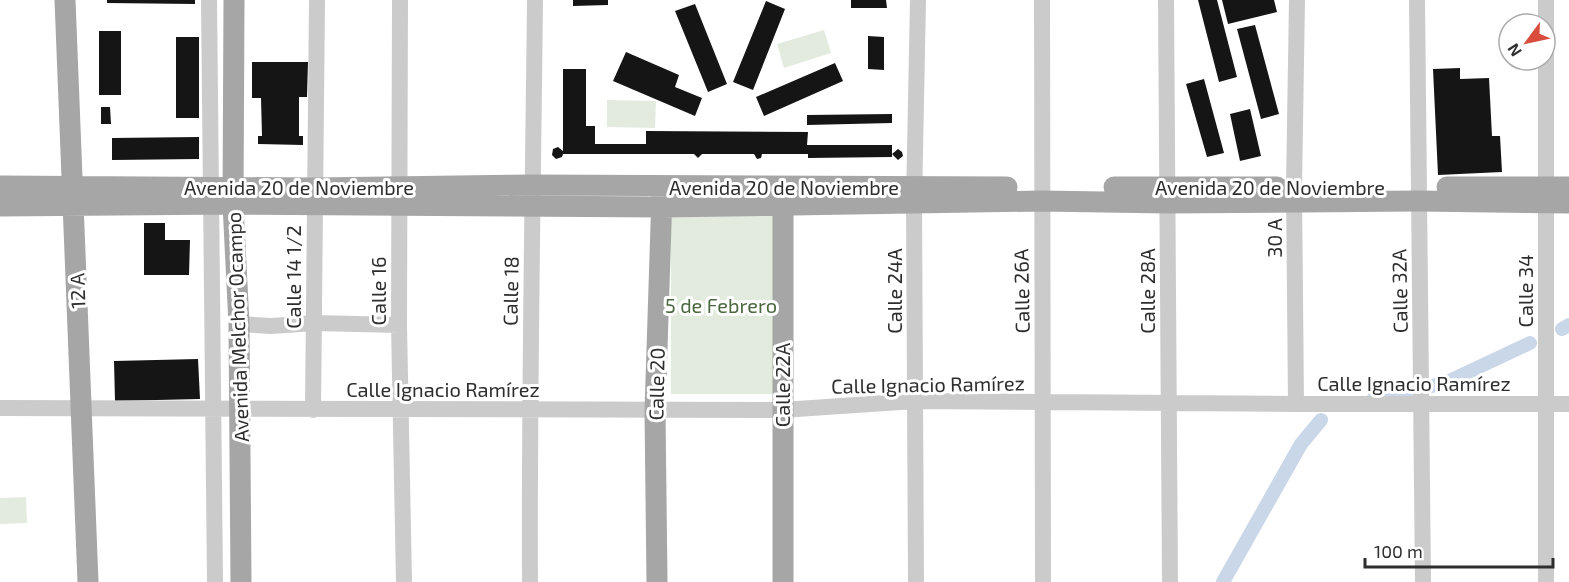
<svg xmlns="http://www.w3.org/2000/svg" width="1569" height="582" viewBox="0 0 1569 582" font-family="'Exo 2',sans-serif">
<rect width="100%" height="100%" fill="#fff"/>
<path fill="#e2ebdd" d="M824,30L831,53L784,68L777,44Z
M607,100L656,101L655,128L607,127Z
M671,214L773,215L774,392L772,394H671Z
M26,497L27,523L0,524V498Z"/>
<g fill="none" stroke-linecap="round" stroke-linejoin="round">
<path stroke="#cad7e9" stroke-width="14" d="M1562,329L1569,325
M1432,386L1447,382L1530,343
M1374,398L1411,393
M1223,582L1301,444L1321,420"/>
</g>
<path fill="#151515" d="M107,0H195V4L107,3Z
M573,0H608V5L573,6Z
M851,0H886L887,8H851Z
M1198,0H1217L1237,77L1219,82Z
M1222,0H1274L1277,12L1228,24Z
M766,1L785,9L753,90L733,82Z
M695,4L727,84L708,92L675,11Z
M1255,25L1279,114L1261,119L1237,29Z
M99,31H121V95H99Z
M868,36L884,37V70L868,69Z
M176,37H199V118H176Z
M626,52L679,75L675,87L702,98L695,116L613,81Z
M252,62H308L307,97H299V136H303V145L258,144V136H262L261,98H252Z
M835,63L843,81L764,116L756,97Z
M1460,68V79L1489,78L1492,136H1500L1502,172L1438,175L1433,69Z
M563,69H586V126H595V144H646V131L808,132L807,145H892V154L898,149L902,152L903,156L898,160L892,154V157L808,158V154H762L761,158L757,159L754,154H702L698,158L694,154H563L562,157L556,159L552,155L553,149L558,147L563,151Z
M1204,79L1224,153L1207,157L1186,84Z
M101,107H110L111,124H101Z
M1250,109L1261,156L1240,161L1230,114Z
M892,114V123L807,125V115Z
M199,137V159L112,160V138Z
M144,223H165V240H190L189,275H144Z
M198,359L200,399L115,401L114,361Z"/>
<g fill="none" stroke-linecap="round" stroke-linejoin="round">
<path stroke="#cbcbcb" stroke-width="16" d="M209,0L215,582
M400,0L399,325L404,582
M1042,0L1043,582
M1166,0L1170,582
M1417,0L1423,582
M239,324L271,326L315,323L399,325
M1296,404L1294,187L1297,0
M0,408L782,410L915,401L1296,404H1569
M313,410L317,0
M530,582C529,388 533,194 535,0
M916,582L914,202L918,0
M1546,582V0"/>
<path stroke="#a6a6a6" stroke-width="21" d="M65,0L88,582
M234,0L233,204L239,324L241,582
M0,186L315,188L533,185L1007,187
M1114,187H1277
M1447,187H1569
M0,206L233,204L662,207L1041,201L1167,203L1419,201L1569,203
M657,582L655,411L662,194
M783,582V190"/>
</g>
<g text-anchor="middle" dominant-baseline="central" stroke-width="6" stroke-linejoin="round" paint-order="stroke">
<g font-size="20" fill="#2e2e2e" stroke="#fff">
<text x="299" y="187">Avenida 20 de Noviembre</text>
<text x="784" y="187">Avenida 20 de Noviembre</text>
<text x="1270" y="187">Avenida 20 de Noviembre</text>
<text transform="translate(1274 238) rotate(-90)">30 A</text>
<text transform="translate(293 277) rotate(-90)">Calle 14 1/2</text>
<text transform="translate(77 291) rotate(-92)">12 A</text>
<text transform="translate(378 291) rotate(-90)">Calle 16</text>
<text transform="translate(510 291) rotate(-89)">Calle 18</text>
<text transform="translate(894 291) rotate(-90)">Calle 24A</text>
<text transform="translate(1021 291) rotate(-91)">Calle 26A</text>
<text transform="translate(1147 291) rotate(-90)">Calle 28A</text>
<text transform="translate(1399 291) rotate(-91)">Calle 32A</text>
<text transform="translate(1525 291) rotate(-90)">Calle 34</text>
<text transform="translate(237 327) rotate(-92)">Avenida Melchor Ocampo</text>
<text x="1414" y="383">Calle Ignacio Ramírez</text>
<text transform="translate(656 384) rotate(-89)">Calle 20</text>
<text transform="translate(928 384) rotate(-1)">Calle Ignacio Ramírez</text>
<text transform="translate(782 385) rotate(-90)">Calle 22A</text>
<text x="443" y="389">Calle Ignacio Ramírez</text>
</g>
<g font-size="20" fill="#4a673e" stroke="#fff">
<text x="721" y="305">5 de Febrero</text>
</g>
</g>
<g transform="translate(1527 42) rotate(237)"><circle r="28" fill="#ffffff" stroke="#ababab" stroke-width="1.5"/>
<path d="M0-4.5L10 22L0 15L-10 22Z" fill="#d94d3c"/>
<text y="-9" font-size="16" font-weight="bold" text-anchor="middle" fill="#2e2e2e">N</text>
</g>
<path d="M1365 558v9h188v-9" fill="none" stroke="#2e2e2e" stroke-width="3"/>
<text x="1374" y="558" font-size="18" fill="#2e2e2e" stroke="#ffffff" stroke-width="4.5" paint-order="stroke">100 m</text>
</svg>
